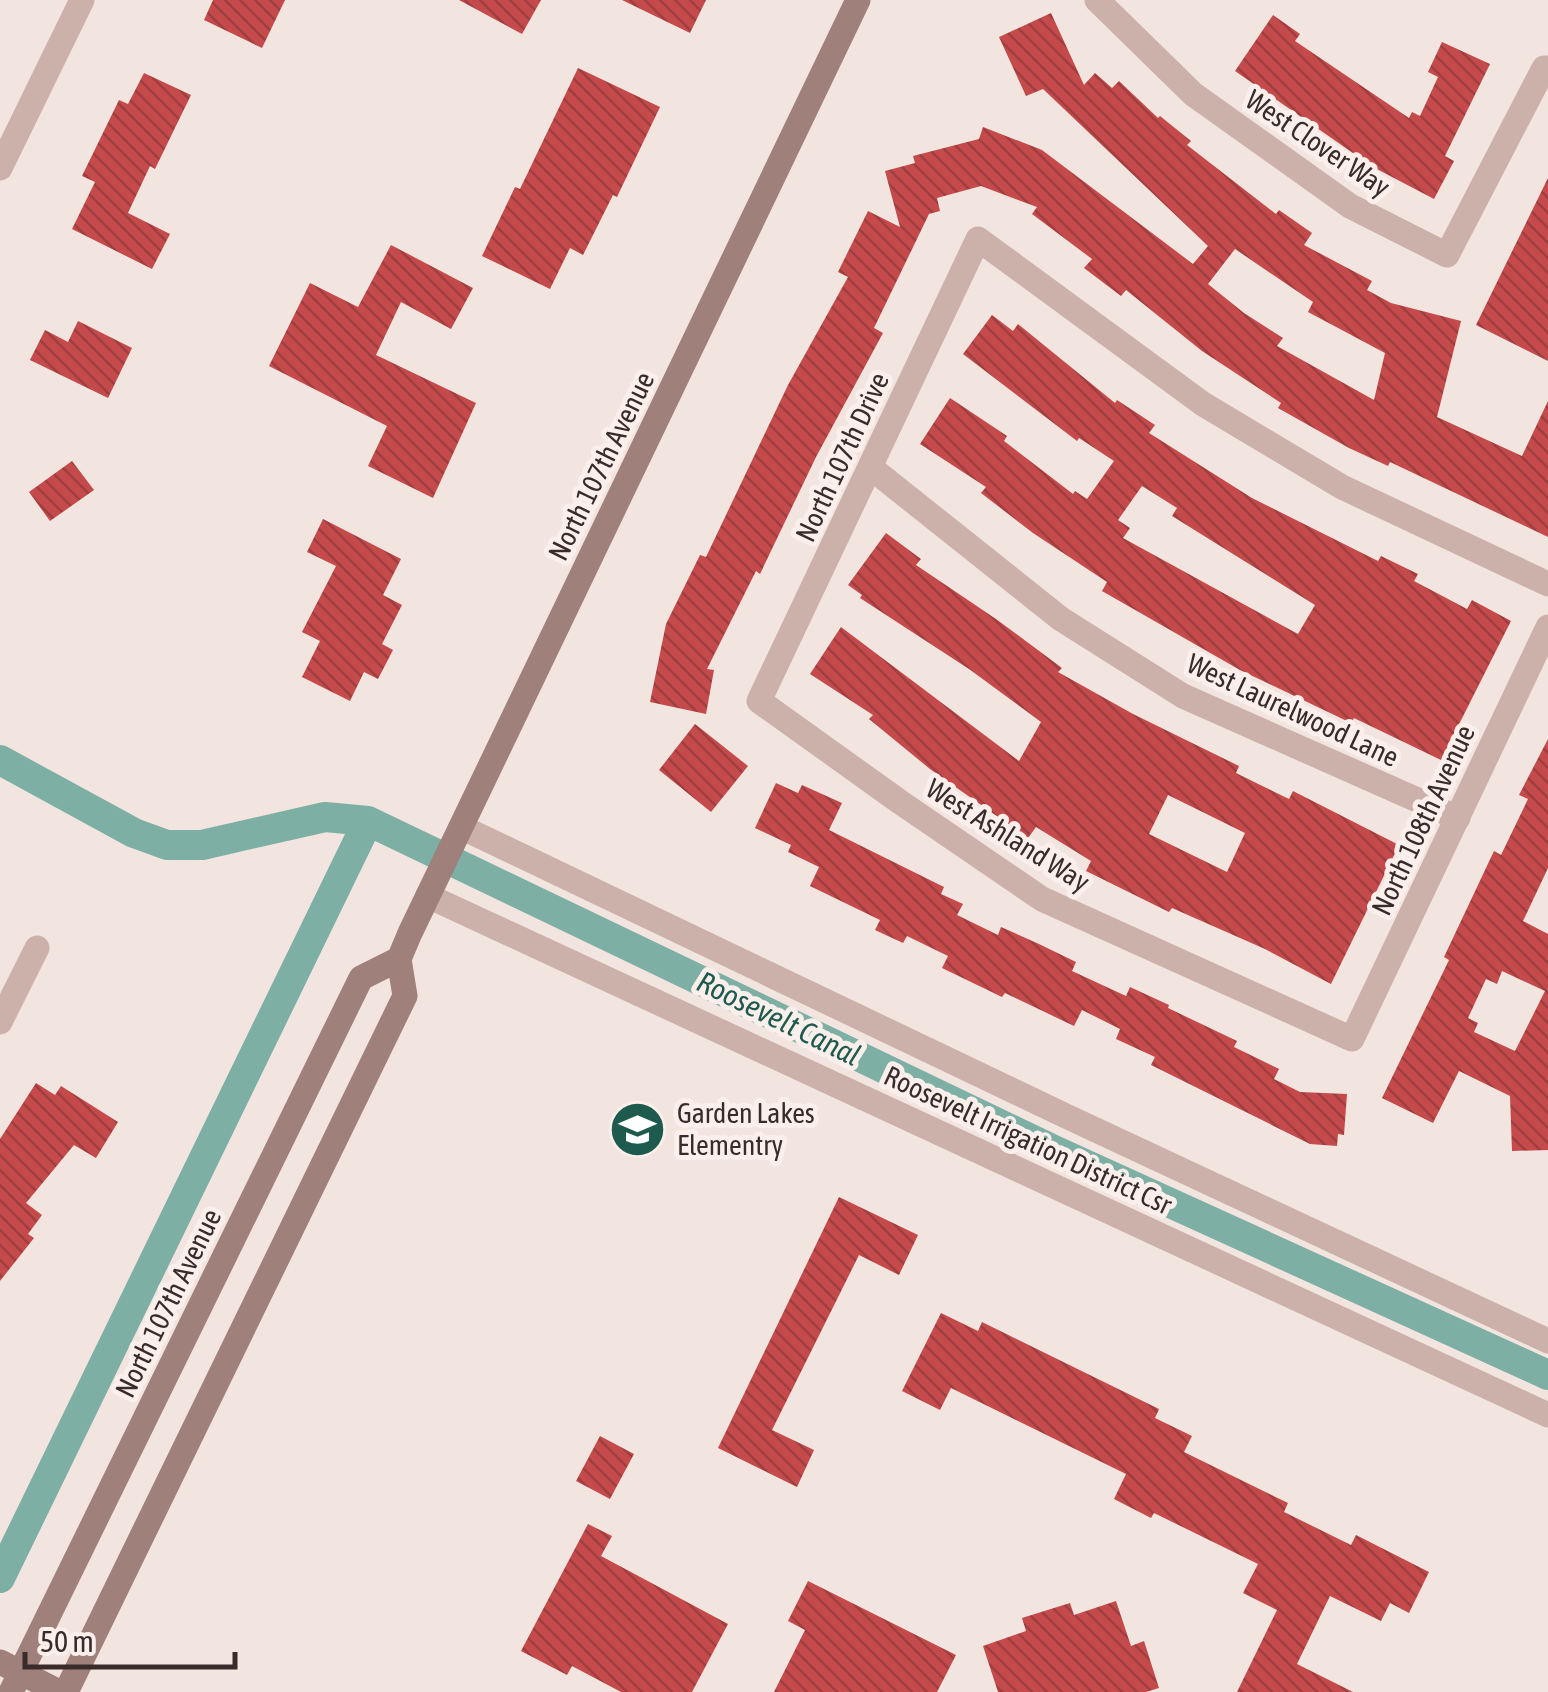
<svg xmlns="http://www.w3.org/2000/svg" width="1548" height="1692" viewBox="0 0 1548 1692" font-family="'Asap Condensed',sans-serif">
<defs>
<pattern id="building-back-hatch" width="6" height="6" patternUnits="userSpaceOnUse" patternTransform="scale(2.5)"><rect width="6" height="6" fill="#c44a4b"/><path d="M-1 5l2 2M0 0l6 6M5-1l2 2" fill="none" stroke="#a03e3f"/></pattern>
</defs>
<rect width="100%" height="100%" fill="#f2e4de"/>
<g fill="none" stroke-linecap="round" stroke-linejoin="round">
<path stroke="#7dafa5" stroke-width="30" d="M0,760L134,833L167,845H202L325,817L368,821L1056,1151L1548,1375
M0,1578L368,821"/>
</g>
<path fill="url(#building-back-hatch)" fill-rule="evenodd" d="M213,0H285L262,48L204,20Z
M459,0H541L522,34Z
M622,0H706L690,33Z
M1051,13L1084,85L1095,73L1112,88L1119,81L1158,118L1160,116L1191,141L1187,145L1276,214L1279,210L1312,233L1304,245L1372,281L1367,290L1391,303L1461,321L1437,417L1522,456L1548,401V537L1390,462L1388,466L1349,448L1278,408L1281,403L1202,351L1126,290L1121,296L1084,268L1092,259L1032,214L1037,207L981,186L937,198L940,211L929,214L874,328L883,333L816,457L760,574L756,571L707,669L714,670L706,714L650,702L666,624L700,555L706,557L788,385L848,277L838,272L868,211L900,227L885,171L915,163L913,156L979,139L983,127L1042,150L1193,264L1208,246L1043,89L1026,96L999,37ZM1235,249L1313,302L1308,312L1385,353L1374,400L1277,346L1283,338L1244,313L1208,284Z
M1273,15L1300,34L1295,41L1409,118L1412,112L1420,116L1438,77L1428,72L1442,42L1490,64L1445,156L1454,161L1434,199L1373,167L1235,71Z
M578,68L660,107L617,197L613,195L583,255L570,248L550,289L482,256L515,187L520,189Z
M144,73L191,95L155,169L150,166L128,213L170,234L152,269L72,229L95,182L82,176L119,100L128,104Z
M1548,178V361L1476,325Z
M391,245L473,288L451,329L401,302L376,355L476,403L433,498L368,466L387,426L269,366L310,283L358,307Z
M992,315L1013,331L1018,324L1115,403L1117,400L1155,425L1149,433L1252,498L1378,561L1381,556L1418,574L1414,581L1467,609L1472,600L1511,621L1441,760L1354,718L1351,723L1240,670L1102,591L1107,582L1033,533L981,493L986,487L920,444L950,398L1007,436L1004,441L1073,494L1075,491L1087,499L1114,461L1079,438L1077,441L963,354ZM1142,486L1177,508L1172,516L1315,605L1298,634L1123,538L1130,528L1118,520Z
M78,321L132,348L108,398L30,360L45,330L68,342Z
M72,461L94,490L50,521L29,492Z
M323,519L401,559L383,595L402,605L382,644L393,650L378,679L364,672L350,701L302,677L320,641L302,632L336,566L307,552Z
M886,533L921,559L916,565L996,619L1062,668L1058,672L1133,714L1239,766L1236,773L1289,799L1293,791L1399,845L1331,984L1265,949L1172,908L1169,912L1086,871L1091,861L1036,827L1028,838L930,769L869,719L873,715L810,674L841,627L1019,761L1041,722L969,669L860,598L862,595L848,585ZM1168,795L1245,833L1227,872L1149,834Z
M695,724L748,766L711,812L659,770Z
M1548,739V868L1523,921L1548,934V1150L1512,1151L1510,1096L1459,1071L1433,1123L1382,1098L1449,960L1444,957L1494,851L1501,855L1528,799L1519,795ZM1502,971L1545,991L1515,1051L1474,1032L1478,1023L1468,1018L1486,979L1497,984Z
M776,783L798,793L802,785L842,803L829,830L944,887L941,894L963,904L957,915L998,935L1001,927L1039,944L1076,962L1072,971L1126,996L1130,987L1169,1005L1168,1008L1237,1041L1234,1047L1279,1069L1274,1079L1300,1092L1347,1094L1344,1135L1338,1134L1337,1146L1310,1144L1151,1065L1155,1057L1116,1039L1120,1029L1082,1010L1074,1026L1005,993L1002,997L942,968L948,956L907,936L903,943L875,930L880,920L810,886L819,867L788,852L791,845L755,828Z
M36,1083L55,1095L61,1086L118,1122L96,1158L74,1145L26,1203L42,1215L28,1234L34,1238L0,1281V1139Z
M839,1197L918,1235L899,1275L859,1255L772,1430L814,1450L797,1487L718,1448Z
M941,1313L978,1331L982,1322L1159,1409L1155,1418L1192,1436L1184,1452L1288,1503L1284,1512L1351,1545L1356,1535L1429,1572L1409,1613L1390,1603L1381,1621L1330,1596L1297,1664L1353,1692H1237L1277,1610L1243,1593L1258,1564L1154,1513L1151,1518L1114,1499L1126,1474L951,1388L940,1410L902,1391Z
M600,1436L634,1454L610,1499L576,1481Z
M588,1524L612,1536L601,1556L728,1624L692,1692H621L572,1666L567,1675L521,1651Z
M808,1581L956,1655L937,1692H774L805,1630L788,1621Z
M1116,1601L1131,1646L1144,1641L1159,1688L1146,1692H998L983,1646L1026,1631L1022,1618L1070,1603L1074,1615Z"/>
<g fill="none" stroke-linecap="round" stroke-linejoin="round">
<path stroke="#cbb1aa" stroke-width="25" d="M1097,0L1193,94L1350,206L1447,255L1544,68H1548
M0,168L82,0
M870,467L1061,619L1183,696L1458,818
M1548,584L1342,487L1203,404L978,239L759,701L900,802L1042,899L1352,1039L1548,627
M461,827L1068,1117L1548,1341
M428,896L1548,1415
M0,1022L37,948"/>
<path stroke="#9f807b" stroke-width="25" d="M0,1662L59,1692
M11,1692L361,978L399,959
M66,1692L405,996L399,959L410,933L858,0"/>
</g>
<defs>
<symbol id="school-disc" viewBox="-11 -11 22 22"><circle r="9.5" fill="#1f5a4f" stroke="#faefeb"/><path d="M0-5L7-2L0 1L-7-2ZM-4 1L0 2.5L4 1V4Q0 6-4 4Z" fill="#fff"/></symbol>
</defs>
<g fill-rule="evenodd">
<use href="#school-disc" x="606" y="1098" width="63" height="63"/>
</g>
<g text-anchor="middle" dominant-baseline="central" stroke-width="10" stroke-linejoin="round" paint-order="stroke">
<g font-size="28" fill="#382b2a" stroke="#faefeb">
<text transform="translate(1318 143) rotate(34)">West Clover Way</text>
<text transform="translate(842 457) rotate(-65)">North 107th Drive</text>
<text transform="translate(601 466) rotate(-64)">North 107th Avenue</text>
<text transform="translate(1293 710) rotate(25)">West Laurelwood Lane</text>
<text transform="translate(1423 820) rotate(-65)">North 108th Avenue</text>
<text transform="translate(1008 835) rotate(32)">West Ashland Way</text>
<text transform="translate(1028 1140) rotate(25)">Roosevelt Irrigation District Csr</text>
<text transform="translate(168 1303) rotate(-64)">North 107th Avenue</text>
</g>
<g font-size="28" fill="#382b2a" stroke="#faefeb" text-anchor="start">
<text x="677" y="1113">Garden Lakes<tspan x="677" dy="32">Elementry</tspan></text>
</g>
<g font-size="30" font-style="italic" fill="#1f5a4f" stroke="#faefeb">
<text transform="translate(779 1018) rotate(26)">Roosevelt Canal</text>
</g>
</g>
<path d="M25 1652v15h210v-15" fill="none" stroke="#382b2a" stroke-width="5"/>
<text x="40" y="1652" font-size="30" fill="#382b2a" stroke="#faefeb" stroke-width="8" paint-order="stroke">50 m</text>
</svg>
